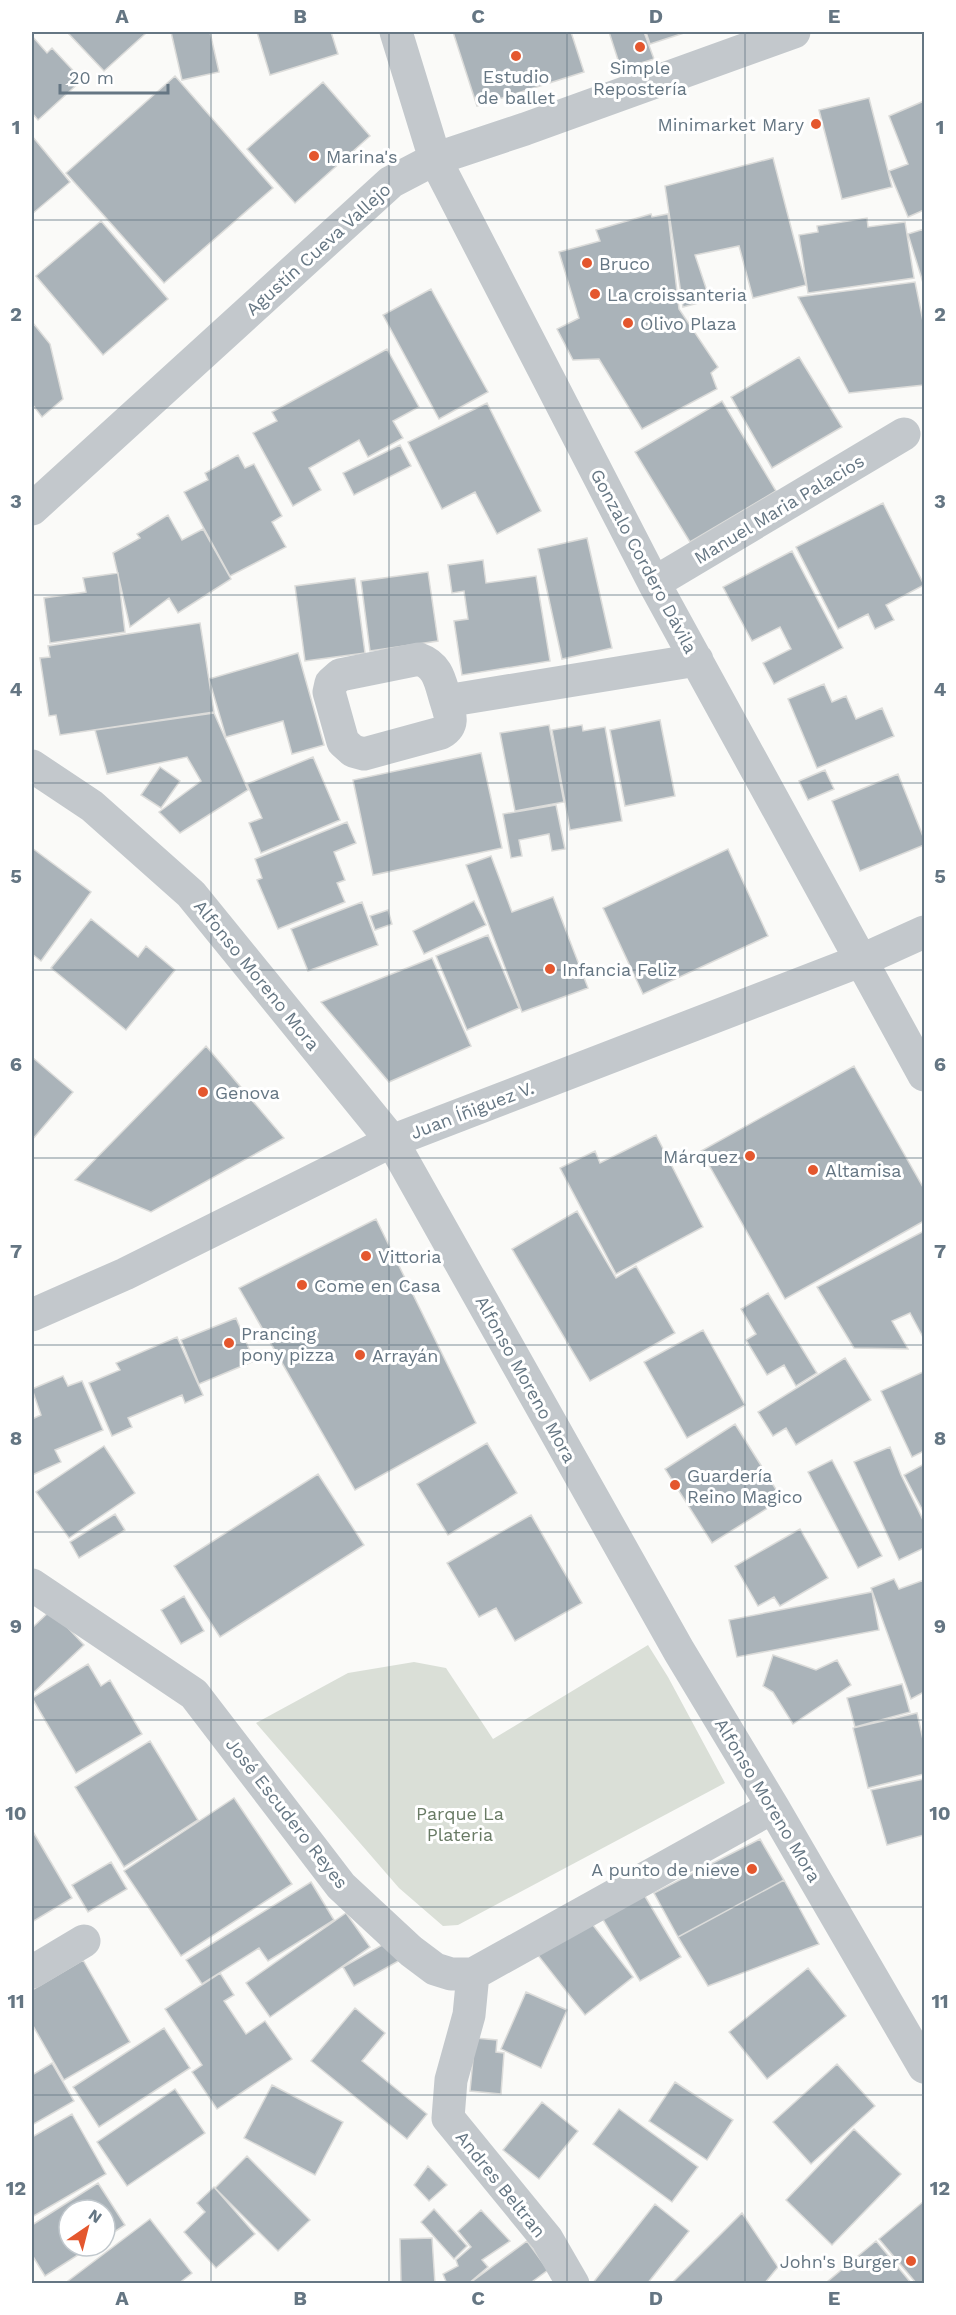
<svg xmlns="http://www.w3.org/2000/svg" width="956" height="2315" viewBox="0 0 956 2315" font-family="'Work Sans',sans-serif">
<rect width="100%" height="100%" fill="#fafaf8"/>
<path fill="#dadfd7" d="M648,1645L668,1677L725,1783L458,1925L443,1926L399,1888L256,1723L348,1673L414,1662L446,1668L493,1739Z"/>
<path fill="#aab3b9" stroke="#dcdcda" stroke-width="1.5" d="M67,32H143L145,34L104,71Z
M171,32H210L219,72L182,80Z
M257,32H331L338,54L270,75Z
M453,32H571L584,72L477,106Z
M609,32H644L654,59L621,69Z
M646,32H687L650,44Z
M32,36L47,53L52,48L82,80L38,120L32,113Z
M175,76L273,188L164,283L66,173Z
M323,82L370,136L295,203L247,149Z
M869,98L892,187L842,199L819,110Z
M924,101V210L908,217L889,171L908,164L889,116Z
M32,136L70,182L32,214Z
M773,158L806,285L753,298L739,246L695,255L710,300L683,307L665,186Z
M651,214L652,217L668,214L679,309L718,367L711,373L717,389L642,429L599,359L573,360L557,329L579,318L559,252L600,241L596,230Z
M867,218L868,227L905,222L914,278L808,293L799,235L818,232L817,226Z
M101,221L168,299L103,355L36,276Z
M924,229V286L908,234Z
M915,282L924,326V385L849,393L798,297Z
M431,289L488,392L439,419L383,315Z
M33,323L50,344L63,399L42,417L32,404Z
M387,349L419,407L393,421L403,438L368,457L359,440L309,468L321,490L293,506L253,433L277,421L272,412Z
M799,357L842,427L772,468L731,397Z
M722,401L776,491L690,542L635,452Z
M487,403L541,511L497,534L475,492L442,509L408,442Z
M400,445L411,466L354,495L343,473Z
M238,455L245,468L254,464L282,516L272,522L286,547L230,576L184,492L208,480L205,473Z
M883,503L924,585L886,605L894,620L875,629L868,614L838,629L796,547Z
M168,515L182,540L203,529L231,579L178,613L169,598L130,627L113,553L140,538L137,534Z
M587,538L612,648L562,659L538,549Z
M792,551L843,648L774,684L763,663L791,649L780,627L752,641L723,587Z
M483,560L486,583L536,576L550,661L462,675L454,621L468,619L464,591L452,593L448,565Z
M428,572L438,641L370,651L361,581Z
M118,573L125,632L50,643L44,598L86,592L83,578Z
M355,578L365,653L305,661L295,586Z
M200,623L214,712L60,735L56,715L49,716L40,658L50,657L48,646Z
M298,653L324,745L292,754L283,721L226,737L209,679Z
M824,684L832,702L846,696L856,719L882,708L894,736L817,768L788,699Z
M214,713L248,790L180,833L159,812L201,781L187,757L107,774L95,730Z
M660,720L675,796L625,806L610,730Z
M549,725L564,802L515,811L500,733Z
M582,725L583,731L605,727L622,821L570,830L552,730Z
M481,753L502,848L373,875L353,780Z
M313,757L340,820L261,853L249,823L262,818L247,784Z
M160,767L180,781L161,808L141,795Z
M825,770L834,789L808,800L799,781Z
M898,774L924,839V845L860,871L832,801Z
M556,805L565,849L552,851L549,834L519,840L522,856L511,858L503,814Z
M347,822L356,843L334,852L345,880L337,883L345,902L278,929L257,880L262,878L255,859Z
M32,848L91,892L41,961L32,954Z
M728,849L768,936L643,994L603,908Z
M491,856L512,912L553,897L588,988L522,1012L466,865Z
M474,901L486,925L424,954L413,931Z
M362,902L378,945L308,971L291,929Z
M388,910L392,924L375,930L370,916Z
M91,919L138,957L146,946L175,970L126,1030L51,968Z
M488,935L519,1008L467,1030L436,956Z
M432,958L471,1046L389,1082L321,1002Z
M206,1046L284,1138L151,1212L75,1180Z
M32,1057L73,1092L32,1140Z
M854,1066L924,1189V1221L785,1299L701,1151Z
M656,1135L703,1227L616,1274L560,1168L595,1151L600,1163Z
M577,1211L616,1278L636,1266L675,1333L590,1381L512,1249Z
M376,1219L476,1423L355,1490L239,1288Z
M924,1231V1339L910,1313L892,1321L908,1349L854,1348L817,1287Z
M768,1293L817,1373L796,1386L784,1365L767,1375L746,1340L756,1334L741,1309Z
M236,1318L254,1361L199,1384L181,1340Z
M703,1330L745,1405L687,1438L644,1362Z
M177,1337L203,1395L185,1403L182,1395L128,1418L132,1427L112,1436L89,1383L120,1370L116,1363Z
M845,1358L871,1400L796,1445L786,1428L773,1436L758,1412Z
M923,1372L924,1451L912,1457L881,1391Z
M63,1376L68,1386L82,1381L103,1430L55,1450L61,1462L32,1475V1419L41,1415L32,1389Z
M735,1424L782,1499L712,1543L665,1469Z
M487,1443L517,1493L448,1535L417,1484Z
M104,1446L135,1493L69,1538L36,1492Z
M890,1447L901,1475L924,1522V1548L899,1560L854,1462Z
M832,1460L882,1556L858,1568L808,1472Z
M924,1464V1510L923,1511L904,1475Z
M318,1474L364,1545L220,1637L174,1566Z
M115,1514L125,1530L79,1558L70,1542Z
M531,1515L582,1603L515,1641L496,1608L479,1617L447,1563Z
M800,1529L828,1578L780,1606L774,1597L758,1606L735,1566Z
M894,1579L899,1589L924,1580V1692L911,1699L871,1588Z
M872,1592L879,1630L737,1657L729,1620Z
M184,1596L204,1631L181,1644L161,1610Z
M51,1610L84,1645L32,1694V1628Z
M773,1655L816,1670L837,1660L851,1685L793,1724L773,1692L763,1686Z
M88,1664L101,1686L110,1680L142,1734L76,1773L32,1698Z
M902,1684L910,1712L855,1727L847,1698Z
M917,1713L924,1744V1774L868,1788L853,1728Z
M150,1741L198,1820L124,1867L75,1787Z
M924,1779V1835L887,1845L871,1790Z
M234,1798L292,1884L181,1956L124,1871Z
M32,1830L72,1898L32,1922Z
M760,1839L784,1880L678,1937L654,1893Z
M111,1862L127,1889L88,1912L72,1885Z
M784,1880L819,1944L708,1986L678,1937Z
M311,1882L334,1920L268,1961L259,1948L202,1984L186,1960Z
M643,1893L681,1957L640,1981L602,1918Z
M346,1913L370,1947L270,2017L246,1983Z
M586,1916L633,1977L585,2015L537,1954Z
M391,1940L402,1959L354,1986L343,1967Z
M83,1960L130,2042L64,2080L32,2024V1990Z
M808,1968L846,2016L767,2079L729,2032Z
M220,1973L234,1995L224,2001L246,2034L265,2021L292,2059L217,2109L192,2072L202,2065L165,2009Z
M526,1992L567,2010L541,2068L501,2049Z
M355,2008L385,2033L362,2061L427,2114L407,2139L311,2061Z
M164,2028L190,2068L99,2127L73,2087Z
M475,2038L497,2040L496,2052L504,2053L501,2094L470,2091Z
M52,2063L74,2101L32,2125V2075Z
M837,2064L875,2106L811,2164L773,2122Z
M675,2082L733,2120L707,2160L649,2121Z
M272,2085L343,2122L315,2175L244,2138Z
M175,2089L205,2133L127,2186L97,2142Z
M542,2102L578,2131L539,2179L503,2150Z
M619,2109L698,2167L672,2202L593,2144Z
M72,2114L106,2174L32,2217V2137Z
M854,2129L901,2174L832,2245L786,2200Z
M247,2156L310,2220L278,2251L215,2188Z
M428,2166L447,2185L429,2201L414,2185Z
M98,2183L125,2225L105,2238V2210H69V2246H92L45,2276L32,2255V2225Z
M214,2187L255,2234L216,2268L184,2232L205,2212L197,2203Z
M924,2201V2284H917L879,2239Z
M655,2204L689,2231L647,2284H592Z
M434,2209L467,2246L454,2259L421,2222Z
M481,2210L510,2241L482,2260L488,2267L468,2284H447L443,2274L458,2266L456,2260L471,2247L458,2231Z
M742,2213L778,2267L764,2284H671Z
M150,2219L192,2273L178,2284H64Z
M432,2238L435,2284H401L400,2239Z
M527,2241L548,2270L529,2284L470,2283Z
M876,2241L912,2284H828L827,2282Z"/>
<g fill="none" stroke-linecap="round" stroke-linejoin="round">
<path stroke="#c3c8cc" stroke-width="33" d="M396,32L435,159L654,583L924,1075
M32,509L391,182L435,159L525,129L794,32
M654,583L904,434
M446,701C440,682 439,666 419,659L340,675L331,683L329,692L343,742L353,751L364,754L441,733C455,725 450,714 446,701L697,660
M32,766L92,806L191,894L392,1141L679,1651L773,1807L924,2067
M32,1315L125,1274L392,1141L862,960L924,932
M32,1585L194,1694L341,1886L411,1951L435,1969L451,1974H473L773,1807
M32,1972L84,1941
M473,1974L469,2015L451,2080L448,2118L547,2239L573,2284"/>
</g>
<path fill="none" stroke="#657683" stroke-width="1.5" stroke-opacity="0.55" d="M211,32V2284M389,32V2284M567,32V2284M745,32V2284M32,220H924M32,408H924M32,595H924M32,783H924M32,970H924M32,1158H924M32,1345H924M32,1532H924M32,1720H924M32,1907H924M32,2095H924"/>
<g fill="#e4572e" stroke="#fff" stroke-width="2">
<circle cx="640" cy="47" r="6"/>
<circle cx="516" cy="56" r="6"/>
<circle cx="816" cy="124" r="6"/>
<circle cx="314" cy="156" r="6"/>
<circle cx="587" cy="263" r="6"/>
<circle cx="595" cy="294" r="6"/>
<circle cx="628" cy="323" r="6"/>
<circle cx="550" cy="969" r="6"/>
<circle cx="203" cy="1092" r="6"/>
<circle cx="750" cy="1156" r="6"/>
<circle cx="813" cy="1170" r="6"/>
<circle cx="366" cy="1256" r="6"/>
<circle cx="302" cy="1285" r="6"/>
<circle cx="229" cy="1343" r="6"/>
<circle cx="360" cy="1355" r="6"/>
<circle cx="675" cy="1485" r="6"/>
<circle cx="752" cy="1869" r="6"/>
<circle cx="911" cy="2261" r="6"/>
</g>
<g text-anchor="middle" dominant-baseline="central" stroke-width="6" stroke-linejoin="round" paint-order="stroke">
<g font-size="18" fill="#657683" stroke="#fff" text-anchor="start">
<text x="640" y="67" text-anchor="middle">Simple<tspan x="640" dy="21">Repostería</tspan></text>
<text x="516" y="76" text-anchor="middle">Estudio<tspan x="516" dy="21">de ballet</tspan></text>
<text x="804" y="124" text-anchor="end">Minimarket Mary</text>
<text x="326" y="156">Marina's</text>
<text x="599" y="263">Bruco</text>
<text x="607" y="294">La croissanteria</text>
<text x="640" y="323">Olivo Plaza</text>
<text x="562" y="969">Infancia Feliz</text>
<text x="215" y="1092">Genova</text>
<text x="738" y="1156" text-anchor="end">Márquez</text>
<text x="825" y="1170">Altamisa</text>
<text x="378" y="1256">Vittoria</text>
<text x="314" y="1285">Come en Casa</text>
<text x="241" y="1333">Prancing<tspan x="241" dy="21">pony pizza</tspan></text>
<text x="372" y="1355">Arrayán</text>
<text x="687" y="1475">Guardería<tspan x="687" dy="21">Reino Magico</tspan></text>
<text x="740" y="1869" text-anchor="end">A punto de nieve</text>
<text x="899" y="2261" text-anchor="end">John's Burger</text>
</g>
<g font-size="18" fill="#657683" stroke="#fff">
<text transform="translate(318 249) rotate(-42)">Agustín Cueva Vallejo</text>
<text transform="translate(779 509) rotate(-31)">Manuel Maria Palacios</text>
<text transform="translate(644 561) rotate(62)">Gonzalo Cordero Dávila</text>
<text transform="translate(257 975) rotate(51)">Alfonso Moreno Mora</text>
<text transform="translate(472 1110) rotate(-21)">Juan Íñiguez V.</text>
<text transform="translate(526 1379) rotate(61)">Alfonso Moreno Mora</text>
<text transform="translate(768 1800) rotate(59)">Alfonso Moreno Mora</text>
<text transform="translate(287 1813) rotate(52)">José Escudero Reyes</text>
<text transform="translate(501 2184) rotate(51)">Andres Beltran</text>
</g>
<g font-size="18" fill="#687a64" stroke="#fff">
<text x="460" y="1813">Parque La<tspan x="460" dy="21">Plateria</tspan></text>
</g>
</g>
<rect width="956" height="2315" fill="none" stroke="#ffffff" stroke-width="66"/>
<g transform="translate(87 2228) rotate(35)"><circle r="28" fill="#ffffff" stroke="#c1c8cd" stroke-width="1.5"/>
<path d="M0-4.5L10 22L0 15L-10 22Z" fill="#e4572e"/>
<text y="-9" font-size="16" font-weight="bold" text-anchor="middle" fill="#657683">N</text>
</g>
<path d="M60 84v9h108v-9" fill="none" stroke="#657683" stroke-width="3"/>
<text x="69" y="84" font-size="18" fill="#657683" stroke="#ffffff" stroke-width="4.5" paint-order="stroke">20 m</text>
<rect x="33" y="33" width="890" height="2249" fill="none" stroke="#657683" stroke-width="2"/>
<g font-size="20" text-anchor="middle" font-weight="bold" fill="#657683">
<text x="122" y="23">A</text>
<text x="300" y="23">B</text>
<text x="478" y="23">C</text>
<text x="656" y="23">D</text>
<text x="834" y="23">E</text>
<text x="16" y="134">1</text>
<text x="940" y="134">1</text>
<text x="16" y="321">2</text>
<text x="940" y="321">2</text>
<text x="16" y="508">3</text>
<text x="940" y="508">3</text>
<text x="16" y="696">4</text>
<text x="940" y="696">4</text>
<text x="16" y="883">5</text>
<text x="940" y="883">5</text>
<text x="16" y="1071">6</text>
<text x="940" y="1071">6</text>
<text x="16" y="1258">7</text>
<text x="940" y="1258">7</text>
<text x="16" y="1445">8</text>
<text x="940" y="1445">8</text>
<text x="16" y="1633">9</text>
<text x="940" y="1633">9</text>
<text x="16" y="1820">10</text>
<text x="940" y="1820">10</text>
<text x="16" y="2008">11</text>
<text x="940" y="2008">11</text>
<text x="16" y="2195">12</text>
<text x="940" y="2195">12</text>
<text x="122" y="2305">A</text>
<text x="300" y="2305">B</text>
<text x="478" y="2305">C</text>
<text x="656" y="2305">D</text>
<text x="834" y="2305">E</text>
</g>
</svg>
